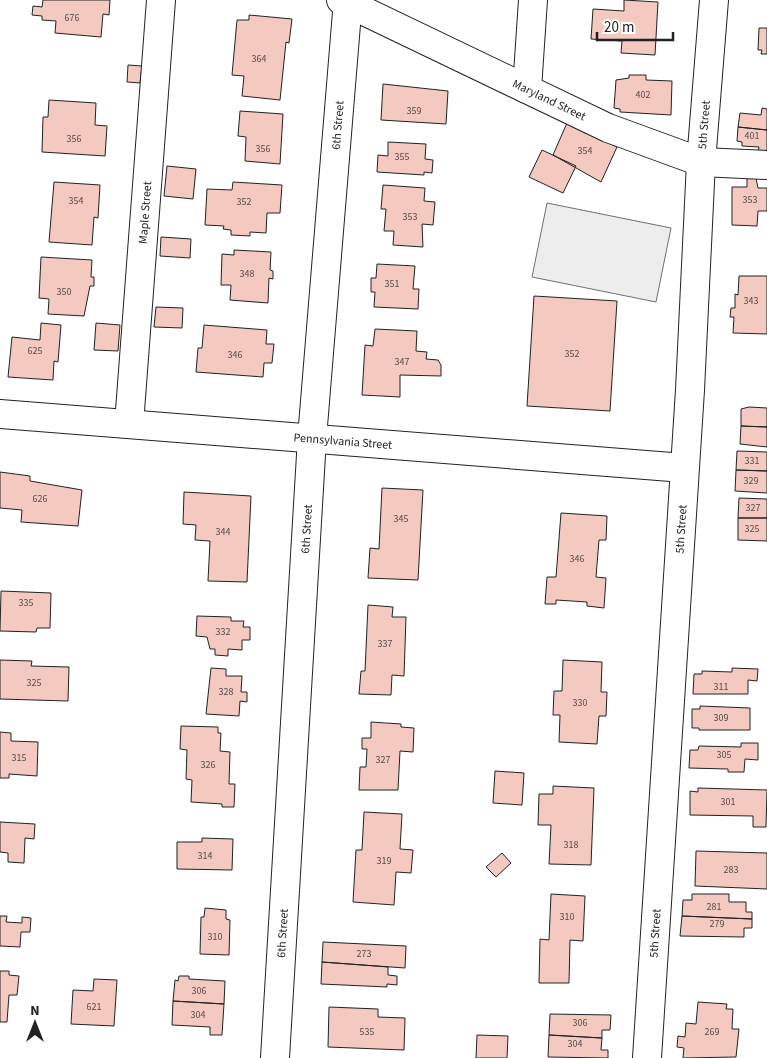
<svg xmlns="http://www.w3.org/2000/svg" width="767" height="1058" viewBox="0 0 767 1058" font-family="'Source Sans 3',sans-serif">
<rect width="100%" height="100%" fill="#fff"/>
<path fill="#ededed" stroke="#6f6f6f" d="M547,203L671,228L656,302L532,277Z"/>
<path fill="#f3c9c0" stroke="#222" d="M43,0H110L109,15L103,14L101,37L55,33L56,21L42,20V16L32,15L33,6L42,7Z
M624,0L658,2L655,55L621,53L622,41L591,39L593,9L624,11Z
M249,15L292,19L289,43L286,42L280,100L242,96L244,76L232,75L237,20H249Z
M759,28H767V54H761L762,50H758Z
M128,65L142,66L140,83L127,82Z
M629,75H646V80L672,81L671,115L620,112V109L614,108L616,80L629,78Z
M383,84L448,91L446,124L381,120Z
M49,100L96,103L95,125L107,126L105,156L42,152L43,117H48Z
M762,108L767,109V130L738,127L740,113L761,115Z
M240,111L283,114L280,164L245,161L246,137L238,136Z
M567,123L617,147L601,182L553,155Z
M738,127L767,130V152L758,151L759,147L742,146V142L737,141Z
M388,142L426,144L425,159L433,160L432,173L424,172V175L377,172L378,155L388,156Z
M542,150L576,166L563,193L529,177Z
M167,166L196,169L193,199L164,196Z
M747,178H756L758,188H767V211H758L757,226L732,225V187H747Z
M54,182L100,185L98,218L94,217L92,245L49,242Z
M233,182L282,185L280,213H267L266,233L250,232V236L231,235V230L223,229L224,226L205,225L207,189L232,190Z
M383,185L425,188L424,201L435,202L433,225L422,224L423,247L393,245L394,231H384L386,209H381Z
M161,237L191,239L190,258L160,256Z
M234,250L271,252L270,270L273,271V279L269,278L268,303L230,300L231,285H221L222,254L234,255Z
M41,257L92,260L91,277H94V286H90L84,316L48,314L49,299L39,298Z
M377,264L415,266L413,289H419L418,309L374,307L375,292H371V278H376Z
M739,276H767V334L733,333L734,317H730L731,308H735V294L738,295Z
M534,296L617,301L610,411L527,406Z
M156,307L183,308L182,328L154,327Z
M41,323L61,325L58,362L54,361L53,380L8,377L12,337L40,340Z
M96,323L120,325L118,351L94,350Z
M204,325L267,330L266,344H274L272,363H264L263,377L196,372L198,348H202Z
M375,329L417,331L416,351L427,352L426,359L438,360L441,365V376L400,375V397L362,395L365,345L373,346Z
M749,407L767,408V427L741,426V409Z
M741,426L767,427V447L740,444Z
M737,451L767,452V471L736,470Z
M736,470L767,471V493L735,491Z
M0,472L30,476V481L82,490L78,526L21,522L22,510L0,508Z
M382,488L423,490L418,580L368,578L370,548L379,549Z
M184,492L251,496L247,582L208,581L210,541L195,540L196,525L183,524Z
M739,498L767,499V518H738Z
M561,513L607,516L606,540H599L596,577L606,578L604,608L587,606V602L556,600V604H545L547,577H556Z
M738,518H767V541L738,540Z
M1,591L51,593L50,628H37L36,632L0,631Z
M368,605L393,607L392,617H406L404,676L392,675L391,695L359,694L361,671H365Z
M197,616L231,617V621H244L243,627H250V640H242V650L228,649V656L215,655V649H210L207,637L196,636Z
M0,660L32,661L31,666L69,667L68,701L0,699Z
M563,660L602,662L601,692H607L606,716H599L597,744L559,742L560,715H553L554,691H562Z
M211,668L226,669V676H242L241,692H247V702L240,701L239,716L206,714Z
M732,668L758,669L757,681L748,680V694H693L694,674H702V671L732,672Z
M700,706L750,708V730H699V728H692V709H700Z
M371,722L401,724V727L414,728L413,752L400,751L398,790H359L360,767H366L367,749H362V738H371Z
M181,726L218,727V733H221L220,751L230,752L229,784H235L234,807H222V804L191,802L192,780L186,779L187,750L180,749Z
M0,732L11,733V741L38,742L37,776L9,774V778H0Z
M741,743H758V760L745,759L744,772H728V769L689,768L690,750H698L699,746L741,747Z
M495,771L524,773L522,805L493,803Z
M553,786L594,788L591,865L549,864L551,825H538L539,794H553Z
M698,788L767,790L766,827H753V816L690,815V791L698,792Z
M364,812L402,814L400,849L413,850L411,873L396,872L394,905L353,902L356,850H362Z
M0,822L35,824L34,839L25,838L24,863L8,862V853L0,852Z
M202,838L233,839L232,870L177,869V842H202Z
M696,851L767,853V889L695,886Z
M502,853L511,863L496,877L486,867Z
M551,894L585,896L583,941L570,940L569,983H539L540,939L549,940Z
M692,894H729V902H746V912H752V919L682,916L683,900H692Z
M205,908L226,910V919L230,920L229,955L200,954L201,917H204Z
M0,916H7L6,922L22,923V917L31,918L30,932H21L20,947L0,946Z
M682,916L752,919V928H744V937L680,936Z
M323,942L406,946L405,968L322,962Z
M322,962L388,967V975L397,976V985L387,984V987L321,984Z
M0,971H9V975L19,976L17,995H9L7,1022H0Z
M179,976H189V979L225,981L224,1004L173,1001L175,980L178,981Z
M94,979L117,980L114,1026L71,1024L73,990L93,991Z
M173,1001L224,1004L222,1035H210V1027L172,1025Z
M698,1002L727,1004L726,1009H733L732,1029H739L736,1057L683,1058L684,1048L677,1047L678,1036L685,1037L686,1023L696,1024Z
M329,1007L378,1009V1017L405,1018L404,1050L328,1047Z
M550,1014L611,1015L610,1030H602V1038L549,1035Z
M477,1035L508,1036L507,1058H476Z
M549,1035L602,1038L601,1050H608V1058L548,1057Z"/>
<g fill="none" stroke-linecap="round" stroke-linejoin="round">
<defs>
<g id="minor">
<path id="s1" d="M341,0L608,128L701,162L767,165"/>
<path d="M527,89L533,0"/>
<path id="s2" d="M0,414L684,468"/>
<path id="s3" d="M129,424L161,0"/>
<path id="s4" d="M275,1058L312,438L348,0"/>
<path id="s5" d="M647,1058L690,390L701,162L714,0"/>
</g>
</defs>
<use href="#minor" stroke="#222" stroke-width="30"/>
<use href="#minor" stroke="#fff" stroke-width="28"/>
</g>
<g text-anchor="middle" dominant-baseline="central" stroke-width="4" stroke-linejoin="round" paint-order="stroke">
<g font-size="10" fill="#564c4a">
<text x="72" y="18">676</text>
<text x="259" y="59">364</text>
<text x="643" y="95">402</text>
<text x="414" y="111">359</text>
<text x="752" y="136">401</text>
<text x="74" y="139">356</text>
<text x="263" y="149">356</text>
<text x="585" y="151">354</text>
<text x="402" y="157">355</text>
<text x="750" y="200">353</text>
<text x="76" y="201">354</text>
<text x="244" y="202">352</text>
<text x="410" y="217">353</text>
<text x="247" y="274">348</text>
<text x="392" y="284">351</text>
<text x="64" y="292">350</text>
<text x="751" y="301">343</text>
<text x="35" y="351">625</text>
<text x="572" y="354">352</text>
<text x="235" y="355">346</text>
<text x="402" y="362">347</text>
<text x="752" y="461">331</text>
<text x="751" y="481">329</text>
<text x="40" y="499">626</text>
<text x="753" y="508">327</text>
<text x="401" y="519">345</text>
<text x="752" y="529">325</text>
<text x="223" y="532">344</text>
<text x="577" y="559">346</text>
<text x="26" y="603">335</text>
<text x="223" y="632">332</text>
<text x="385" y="644">337</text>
<text x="34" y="683">325</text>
<text x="721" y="687">311</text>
<text x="226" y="692">328</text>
<text x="580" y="703">330</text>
<text x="721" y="718">309</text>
<text x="724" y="755">305</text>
<text x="19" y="758">315</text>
<text x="383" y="760">327</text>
<text x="208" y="765">326</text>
<text x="728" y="802">301</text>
<text x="571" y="845">318</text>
<text x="205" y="856">314</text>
<text x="384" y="861">319</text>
<text x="731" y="870">283</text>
<text x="714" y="907">281</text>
<text x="567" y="917">310</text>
<text x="717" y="924">279</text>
<text x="215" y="937">310</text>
<text x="364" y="954">273</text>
<text x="199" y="991">306</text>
<text x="94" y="1007">621</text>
<text x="198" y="1015">304</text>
<text x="580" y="1023">306</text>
<text x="367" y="1032">535</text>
<text x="712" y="1032">269</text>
<text x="575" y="1044">304</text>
</g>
<g font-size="12" fill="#222" stroke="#fff">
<text stroke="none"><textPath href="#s1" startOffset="231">Maryland Street</textPath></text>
<text stroke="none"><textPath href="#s4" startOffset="935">6th Street</textPath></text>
<text stroke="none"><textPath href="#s5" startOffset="935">5th Street</textPath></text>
<text stroke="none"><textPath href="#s3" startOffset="212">Maple Street</textPath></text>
<text stroke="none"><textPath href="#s2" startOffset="344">Pennsylvania Street</textPath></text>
<text stroke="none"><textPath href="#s4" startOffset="530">6th Street</textPath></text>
<text stroke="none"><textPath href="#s5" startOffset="530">5th Street</textPath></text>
<text stroke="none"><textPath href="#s4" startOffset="125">6th Street</textPath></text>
<text stroke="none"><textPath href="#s5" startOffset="125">5th Street</textPath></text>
</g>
</g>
<g transform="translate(35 1023)" stroke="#ffffff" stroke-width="4" paint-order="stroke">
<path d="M0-4L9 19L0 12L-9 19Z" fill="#222222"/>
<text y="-8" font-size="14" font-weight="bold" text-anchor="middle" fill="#222222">N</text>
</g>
<path d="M597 32v8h76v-8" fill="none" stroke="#222222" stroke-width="2.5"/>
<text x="604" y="32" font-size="15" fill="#222222" stroke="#ffffff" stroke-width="4" paint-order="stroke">20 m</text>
</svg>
